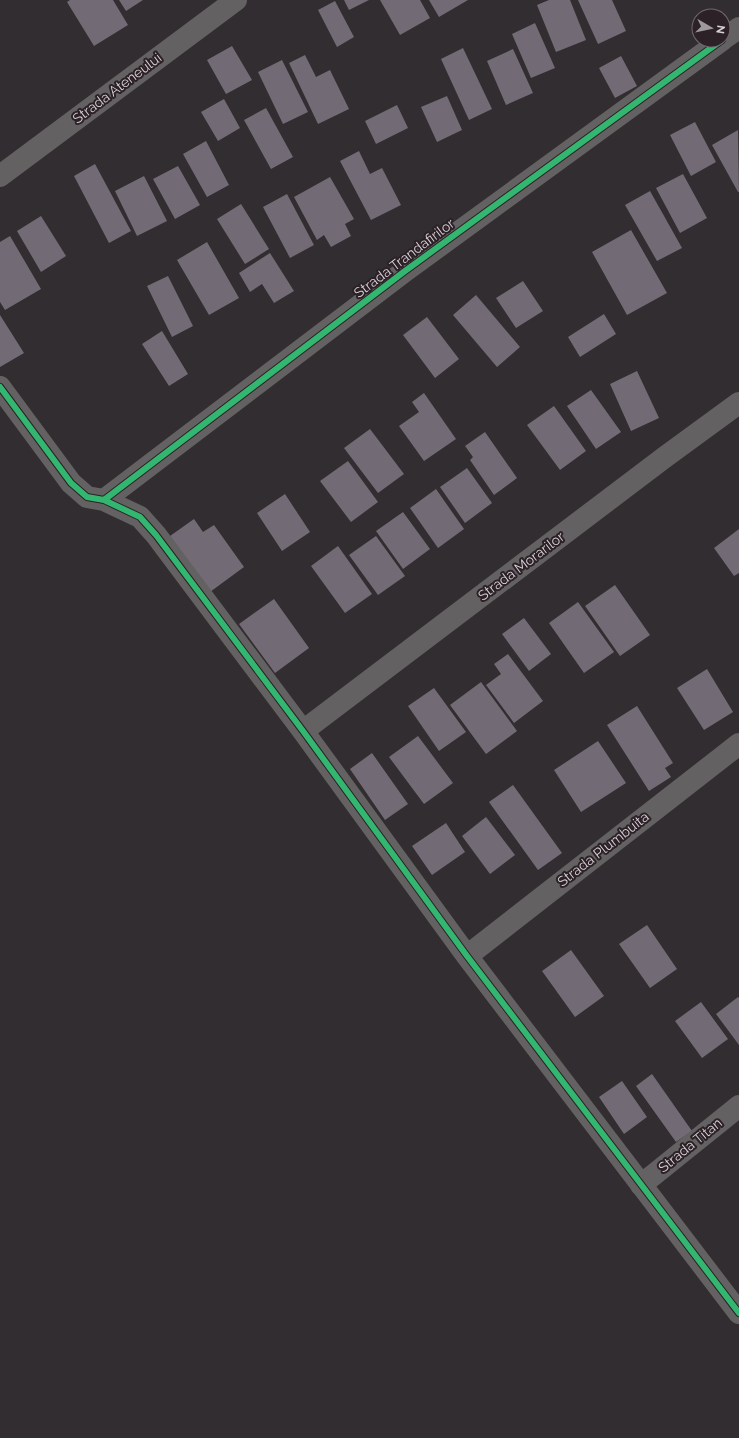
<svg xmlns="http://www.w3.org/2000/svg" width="739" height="1438" viewBox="0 0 739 1438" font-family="Raleway,sans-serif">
<rect width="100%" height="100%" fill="#322d30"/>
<path fill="#726b75" d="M70,0H113L128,25L94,46L67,2Z
M119,0H143L126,11Z
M344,0H369L349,10Z
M380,0H420L430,18L400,35Z
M429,0H468L439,17Z
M549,0H570L586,40L556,52L537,5Z
M578,0H612L626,31L598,44Z
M335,1L354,37L337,47L318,10Z
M535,23L555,68L531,78L512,34Z
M232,46L252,80L226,94L207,60Z
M463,48L492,109L469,120L441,59Z
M513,49L533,93L506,105L487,61Z
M305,55L316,77L330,70L349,109L318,124L289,63Z
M621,56L637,86L615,98L599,68Z
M282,60L308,112L283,124L258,72Z
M447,96L462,130L437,142L421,107Z
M224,99L240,128L218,141L201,112Z
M397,105L408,128L376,144L365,121Z
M266,108L293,157L271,169L244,120Z
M695,122L716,162L691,176L670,135Z
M738,130L739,192H738L712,145Z
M206,141L229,185L207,197L183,154Z
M359,151L370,174L382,168L401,205L371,220L340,161Z
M95,164L131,231L109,243L74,176Z
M178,166L200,205L175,219L153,179Z
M683,174L707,218L680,233L656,188Z
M144,176L167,221L137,236L115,191Z
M330,177L354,219L345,224L351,236L331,247L324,235L317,240L294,197Z
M650,191L682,248L657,261L625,205Z
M287,194L314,245L290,258L263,207Z
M241,204L269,249L245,264L217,219Z
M41,216L66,256L41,272L17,231Z
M631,230L667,293L627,315L592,252Z
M10,236L41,289L5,310L0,302V242Z
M207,242L239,298L209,315L177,260Z
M270,253L294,291L274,303L262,284L250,292L239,273Z
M168,276L193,326L172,337L147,286Z
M523,281L543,311L516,328L496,298Z
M476,295L520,347L497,367L453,315Z
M604,314L616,334L580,357L568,337Z
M0,315L24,353L0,367Z
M427,317L459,359L435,378L403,335Z
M162,331L188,374L169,386L142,344Z
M637,371L659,418L631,431L610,384Z
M591,390L621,432L596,449L567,406Z
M424,393L456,439L424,461L399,426L419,412L412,402Z
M554,406L586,451L560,470L527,425Z
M370,429L404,474L378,493L344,448Z
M485,432L517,478L494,495L470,460L473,457L465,446Z
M348,461L378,502L351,522L320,481Z
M467,468L492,503L465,523L440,487Z
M436,489L464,529L438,548L410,508Z
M285,494L310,532L282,551L257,513Z
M403,512L430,549L403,569L376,531Z
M194,519L203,532L214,525L244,567L210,592L170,536Z
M739,529V573L734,576L714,548Z
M376,536L405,576L378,595L349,555Z
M338,546L372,594L345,613L311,566Z
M615,585L650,635L620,656L585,606Z
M274,599L309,648L275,673L239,624Z
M578,602L614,652L584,673L549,623Z
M524,618L551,654L529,671L502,634Z
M508,654L543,701L514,723L486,685L501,674L494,664Z
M707,669L733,712L704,730L677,688Z
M481,682L517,731L486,754L450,705Z
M434,688L466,732L439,751L408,706Z
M637,706L673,763L665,768L671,777L649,791L607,725Z
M418,736L453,783L424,804L389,757Z
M598,741L626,783L581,812L554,770Z
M372,753L408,804L385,820L350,769Z
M513,785L562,853L538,870L489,802Z
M486,817L515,855L490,874L462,836Z
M446,823L465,852L432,875L412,846Z
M647,925L677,969L650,988L619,944Z
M571,950L604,996L575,1017L542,971Z
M738,997L739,998V1045L716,1014Z
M701,1002L728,1039L702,1058L675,1021Z
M652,1074L692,1131L676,1142L636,1086Z
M622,1081L647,1117L624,1134L599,1097Z"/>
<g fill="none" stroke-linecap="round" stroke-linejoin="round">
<path stroke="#646162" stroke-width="22" d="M723,39L739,28
M0,176L236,0
M0,387L71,483L87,497L104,500L140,517L156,535L303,731L467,956L739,1313
M104,500L405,271L722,40
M303,731L665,457L739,403
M467,956L739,744
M641,1185L739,1106"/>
<defs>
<path id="cycleway" d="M0,387L71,483L87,497L104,500L140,517L156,535L303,731L467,956L739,1313
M104,500L405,271L722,40"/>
</defs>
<use href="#cycleway" stroke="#2b2127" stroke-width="8"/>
<use href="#cycleway" stroke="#33b770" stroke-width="6"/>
</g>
<g text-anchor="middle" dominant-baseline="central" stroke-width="4" stroke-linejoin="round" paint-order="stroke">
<g font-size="14" fill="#dad3d8" stroke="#2b2127">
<text transform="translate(117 88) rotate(-37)">Strada Ateneului</text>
<text transform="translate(404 258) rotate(-37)">Strada Trandafirilor</text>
<text transform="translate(521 566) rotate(-37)">Strada Morarilor</text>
<text transform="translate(603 849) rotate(-38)">Strada Plumbuita</text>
<text transform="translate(690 1145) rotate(-39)">Strada Titan</text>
</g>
</g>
<g transform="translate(711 28) rotate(99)"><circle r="19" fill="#2b2127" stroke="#71686e"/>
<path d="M0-3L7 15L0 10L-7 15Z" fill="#9f999d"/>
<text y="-6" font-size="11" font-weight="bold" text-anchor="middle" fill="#dad3d8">N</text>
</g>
</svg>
